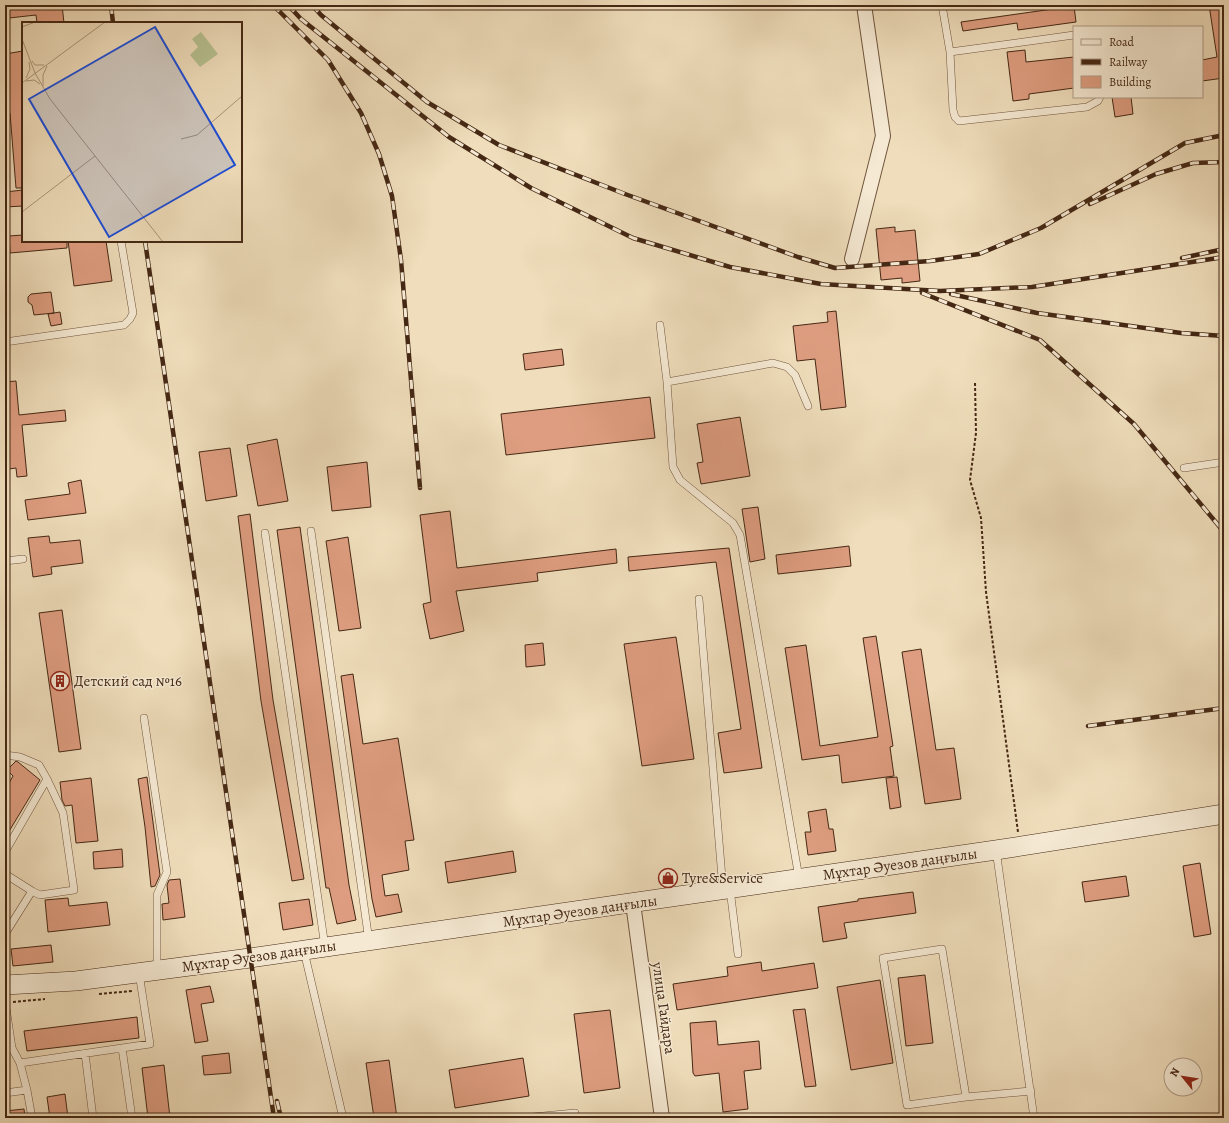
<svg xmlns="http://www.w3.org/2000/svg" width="1229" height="1123" viewBox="0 0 1229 1123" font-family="Alegreya,serif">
<rect width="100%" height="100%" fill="#efddbb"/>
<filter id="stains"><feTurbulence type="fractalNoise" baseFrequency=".005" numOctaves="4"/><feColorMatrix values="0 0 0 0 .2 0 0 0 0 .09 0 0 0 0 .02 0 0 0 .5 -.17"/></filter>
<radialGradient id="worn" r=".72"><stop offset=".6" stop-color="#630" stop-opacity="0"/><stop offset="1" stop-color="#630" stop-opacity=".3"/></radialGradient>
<path fill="#de9d80" stroke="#452814" d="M8,5H62L64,23H37L36,15L9,18Z
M1209,5H1224V78L1202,81V60L1217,57Z
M1074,6L1076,22L1018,30L1017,23L963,31L961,22Z
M1025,50L1026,62L1074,57V88L1029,94V99L1013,101L1007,52Z
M23,51V64H22L23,73V188H16L10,113H5V54Z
M1112,97H1131L1133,114L1115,117Z
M23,190V206L5,207V192Z
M895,227V232L915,230L920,281L902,283V278L881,280L876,229Z
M23,235V241H67V248L10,253L9,236Z
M68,241H106L112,281L74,286Z
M51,292L54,313L34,315L32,305L28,302V297L31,294Z
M836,311L846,407L821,410L815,359L797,361L793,326L828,322L827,312Z
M60,312L62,324L51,326L48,314Z
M562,349L564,365L525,370L523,354Z
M16,381L19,415L65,410L66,421L22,425L27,476L17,477L16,468L9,469L5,429V382Z
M650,397L655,438L506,455L501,414Z
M740,417L750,476L701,484L697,463L703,462L697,424Z
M277,439L288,501L258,506L247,445Z
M230,448L237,496L206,501L199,452Z
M367,462L371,507L332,511L327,467Z
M81,480L86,513L28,520L25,500L70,494L68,483Z
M758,507L765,559L750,562L742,509Z
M450,511L457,568L616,549L617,563L537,573L538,581L456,591L464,631L430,639L423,604L431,602L420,515Z
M250,514L273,700L304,879L292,881L261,701L238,516Z
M300,527L349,885L356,920L337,924L329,888H326L277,530Z
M49,536L50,543L80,540L83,563L51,567L52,574L33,577L28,538Z
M348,537L361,628L339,631L326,541Z
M849,546L851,566L778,574L776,555Z
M729,548L762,768L724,773L718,733L741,729L716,562L629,571L628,557Z
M62,610L81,749L59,752L39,613Z
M876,636L893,746L890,747L894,776L842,783L839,755L802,760L785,648L806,645L820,746L878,737L863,638Z
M676,637L694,759L642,766L624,644Z
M543,643L545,665L526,667L525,645Z
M921,649L936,750L954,748L961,799L925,804L902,652Z
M353,674L363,744L398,738L414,840L405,841L409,870L382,875L385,896L398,894L402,912L376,917L372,899L341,676Z
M16,761L18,762L40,780L5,838V798L9,792L5,790L13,776L7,770Z
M147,777L160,875L155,886L151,887L145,827L138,779Z
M897,777L901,807L890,809L886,778Z
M91,778L98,841L76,843L72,805L65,806L62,800L60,782Z
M826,809L829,829H833L836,851L808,855L805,832H811L808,812Z
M122,849L123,867L94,869L93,852Z
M513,851L516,872L448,883L445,862Z
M1200,863L1211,934L1194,937L1183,866Z
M1126,876L1129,896L1085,902L1082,882Z
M180,879L185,917L163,920L162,904L169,903L167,885L169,880Z
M913,892L916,913L844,923L847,938L823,942L818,907L858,901V899Z
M68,898L69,906L107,902L110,925L48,932L45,900Z
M309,899L313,925L283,930L279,903Z
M51,945L53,962L13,966L11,949Z
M761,962L762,971L814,963L818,988L677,1010L673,984L728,976L727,967Z
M925,975L933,1043L906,1046L898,978Z
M880,980L893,1063L851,1070L837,987Z
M210,986L214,1002L201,1004L208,1041L195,1043L186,990Z
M805,1009L816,1086L805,1087L793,1010Z
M610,1010L620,1088L584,1093L574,1014Z
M137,1017L139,1038L27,1051L24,1031Z
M716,1021L718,1045L759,1041L761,1069L744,1071L748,1109L723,1112L719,1073L695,1076L693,1073L690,1023Z
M229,1053L231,1073L204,1075L202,1056Z
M523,1058L529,1096L455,1108L449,1070Z
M389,1060L397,1118H374L366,1063Z
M164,1065L170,1118H148L142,1068Z
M65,1094L68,1118H50L47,1097Z
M24,1109L25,1118H5V1111Z"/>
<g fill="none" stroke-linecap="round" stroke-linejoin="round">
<defs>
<path id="lane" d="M942,5L950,52L953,110L955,117L959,121L1087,107L1098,101L1100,97
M950,52L1074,35
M660,325L667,382L673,467L680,480L733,523L740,535L799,878
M5,342L124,325L130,319L133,313L121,241
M667,382L773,363L787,367L795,375L808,406
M1184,468L1224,462
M311,531L369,941
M265,533L325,947
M5,561L23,559
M699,599L723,890
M144,718L167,872L157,895V970
M5,755L20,757L39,765L47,779L5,852
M996,850L1034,1118
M5,874L32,891L5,934
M730,889L738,954
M32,891L40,895L74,890L63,813L47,779
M304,951L343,1118
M5,1001L12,1048L20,1063L27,1090L5,1093
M122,1048L150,1044L139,973
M85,1053L93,1118
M20,1063L122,1048L132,1118
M27,1090L32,1118
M966,1097L907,1105L883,958L942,949L966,1097L1031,1091
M522,1118L575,1113"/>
<path id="street" d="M852,259L883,136L864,5
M633,903L662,1118"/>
<path id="secondary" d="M5,985L76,981L250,958L996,850L1224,814"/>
</defs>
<use href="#lane" stroke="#70553e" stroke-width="8"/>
<use href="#street" stroke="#70553e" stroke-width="16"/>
<use href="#secondary" stroke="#452814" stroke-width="20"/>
<path stroke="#452814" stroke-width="2" stroke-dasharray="3 2" stroke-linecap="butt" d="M975,383L976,433L970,480L981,518L986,592L1018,832
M99,994L132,991
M13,1002L45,999"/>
<use href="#lane" stroke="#f5e9d3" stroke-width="7"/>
<use href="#street" stroke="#f5e9d3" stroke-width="14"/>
<use href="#secondary" stroke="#f5e9d3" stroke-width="19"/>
<defs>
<path id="rail" d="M111,5L113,23
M273,5L328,60L361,113L379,154L392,196L401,260L420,488
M288,5L301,19L449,137L531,188L633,238L730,267L821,284L940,291L1032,287L1224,257
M312,5L321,15L427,102L499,145L625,194L798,257L835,268L930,261L979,254L1041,228L1185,143L1224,135
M1090,204L1156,174L1193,163L1224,162
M145,241L274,1118
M1182,258L1224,249
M922,293L1040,340L1134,424L1224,532
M951,294L1037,313L1181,333L1224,336
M1088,726L1224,708
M277,1101L281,1118"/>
</defs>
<use href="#rail" stroke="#452814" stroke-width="4.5"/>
<use href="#rail" stroke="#f5e9d3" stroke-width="3" stroke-dasharray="9" stroke-linecap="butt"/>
</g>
<defs>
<symbol id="building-ring" viewBox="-11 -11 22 22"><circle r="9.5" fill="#f5e9d3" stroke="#8f2418" stroke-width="1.5"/><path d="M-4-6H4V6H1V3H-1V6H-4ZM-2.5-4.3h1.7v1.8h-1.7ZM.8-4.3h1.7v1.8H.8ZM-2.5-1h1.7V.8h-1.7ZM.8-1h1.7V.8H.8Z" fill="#8f2418"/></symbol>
<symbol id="shop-ring" viewBox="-11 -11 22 22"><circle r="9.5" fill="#f5e9d3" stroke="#8f2418" stroke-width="1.5"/><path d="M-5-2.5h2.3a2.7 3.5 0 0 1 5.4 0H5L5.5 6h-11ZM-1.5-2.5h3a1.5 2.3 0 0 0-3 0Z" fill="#8f2418"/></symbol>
</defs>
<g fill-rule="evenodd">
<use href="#building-ring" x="49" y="670" width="22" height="22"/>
<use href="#shop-ring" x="657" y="867" width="22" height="22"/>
</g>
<g text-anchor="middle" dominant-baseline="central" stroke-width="3" stroke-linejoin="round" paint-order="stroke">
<g font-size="15" fill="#452814" stroke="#f5e9d3" text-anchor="start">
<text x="74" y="681">Детский сад №16</text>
<text x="682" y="878">Tyre&amp;Service</text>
</g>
<g font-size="15" fill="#452814" stroke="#f5e9d3">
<text transform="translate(900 864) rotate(-8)">Мұхтар Әуезов даңғылы</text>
<text transform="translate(580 911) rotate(-8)">Мұхтар Әуезов даңғылы</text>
<text transform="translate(259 956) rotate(-8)">Мұхтар Әуезов даңғылы</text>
<text transform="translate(664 1008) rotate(82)">улица Гайдара</text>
</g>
</g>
<g transform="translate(22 22)">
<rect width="220" height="220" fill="#efddbb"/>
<path d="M179,10L196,32L178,45L168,33L176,25L170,17Z" fill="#b7c191"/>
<path fill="none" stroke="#ab9578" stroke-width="1" d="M0,5L13,0M0,17L13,51L28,77L141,220M10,39L13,43H22M4,56L8,47L7,40M4,59L12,58L18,62M0,61L83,0M21,64V53L25,44M159,117L175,113L220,74M0,190L73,134"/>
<path fill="#1d4ed8" fill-opacity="0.15" stroke="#1d4ed8" stroke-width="2" d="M133,5L213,143L87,215L7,77Z"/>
<rect width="220" height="220" fill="none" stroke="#452814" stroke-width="2"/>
</g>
<rect width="1229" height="1123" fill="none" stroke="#efddbb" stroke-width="20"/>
<rect x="6" y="6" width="1217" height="1111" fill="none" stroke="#452814" stroke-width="2"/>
<rect x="10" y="10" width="1209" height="1103" fill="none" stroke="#452814"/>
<rect x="1073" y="26" width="130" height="72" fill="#f5e9d3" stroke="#af9c87"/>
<rect x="1081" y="39" width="20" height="6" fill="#f5e9d3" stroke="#af9c87"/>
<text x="1109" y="46" font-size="12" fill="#452814">Road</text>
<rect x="1081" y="59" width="20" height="6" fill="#452814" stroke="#af9c87"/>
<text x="1109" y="66" font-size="12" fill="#452814">Railway</text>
<rect x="1081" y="76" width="20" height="12" fill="#de9d80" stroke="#af9c87"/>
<text x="1109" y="86" font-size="12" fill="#452814">Building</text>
<g transform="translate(1183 1077) rotate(300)"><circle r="19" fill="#f5e9d3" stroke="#af9c87"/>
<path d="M0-3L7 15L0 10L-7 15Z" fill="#8f2418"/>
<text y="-6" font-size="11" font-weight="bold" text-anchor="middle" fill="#452814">N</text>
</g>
<rect width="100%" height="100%" filter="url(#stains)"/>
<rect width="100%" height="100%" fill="url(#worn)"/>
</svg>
